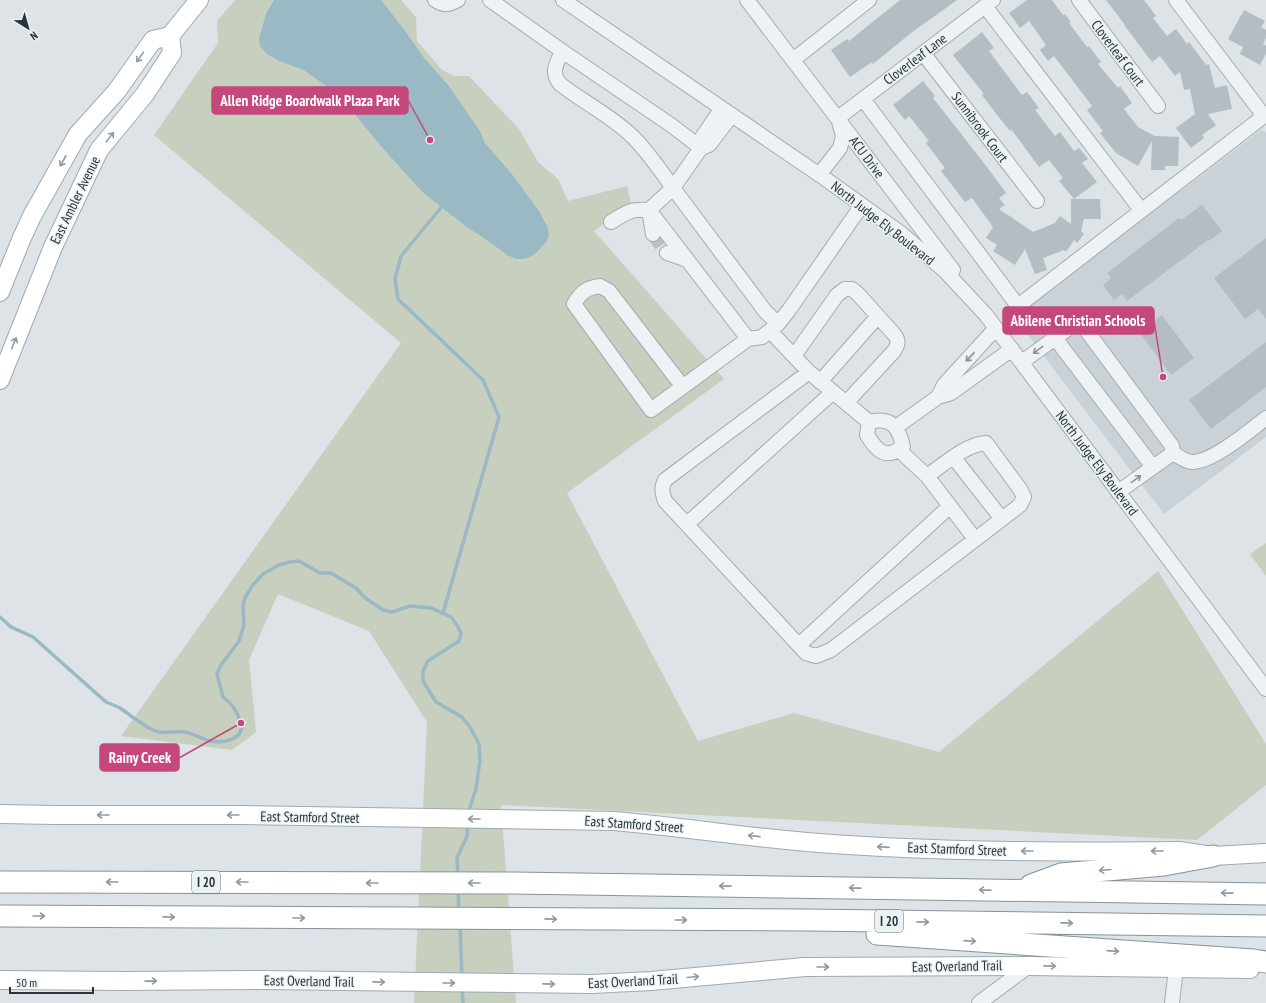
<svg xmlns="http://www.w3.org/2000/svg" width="1266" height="1003" viewBox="0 0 1266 1003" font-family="'PT Sans Narrow',sans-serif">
<rect width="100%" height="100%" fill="#dde3e6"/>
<path fill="#cbd2d7" d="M1261,130L1266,132V437L1164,514L1014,317Z"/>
<path fill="#c7cfbe" d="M235,0H401L416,17L417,41L442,70L454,76H469L519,129L538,162L558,179L568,201L627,186L631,203L594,231L724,379L567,493L698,741L794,713L939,752L1158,571L1266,744V785L1197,840L501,805L516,1003H414L427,722L369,631L278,594L249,660L256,732L232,750L121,736L401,343L154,135L218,43L217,21Z
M1266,543V576L1250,554Z"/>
<path fill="#9ab9c4" d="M274,0H381L406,32L424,58L449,86L481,133L484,142L511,173L539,211L548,228L549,235L547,241L537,252L530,257L524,259H517L509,256L478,234L468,228L426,195L415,184L380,145L340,96L304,70L279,61L267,54L260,46L259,39L266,14Z"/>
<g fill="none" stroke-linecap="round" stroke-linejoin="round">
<path stroke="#9ab9c4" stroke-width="3.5" d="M443,613L499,417L483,380L398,299L395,279L401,256L444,204
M0,617L11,627L33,637L106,702C111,704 116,706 120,708C129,714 150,731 159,732C167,733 175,731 184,732C193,733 201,739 210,741C223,743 247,740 240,721C237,711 232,703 223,697L217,674L221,665L239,641L244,625L243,606L245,598L252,586L263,574L279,565L290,562L299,561L320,573H331L356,588L364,597L383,610L392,612L410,606L431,608L451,617L457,625L461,633L459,641L428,661L423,671V681L436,702L462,717L470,727L479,744L480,760L476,789L470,807L469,814
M458,876L457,858L467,836L468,825
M458,890L459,912
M460,924L462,978
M462,988L463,1003"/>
</g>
<path fill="#b4bdc2" d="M900,0H957L911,33L873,64L872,62L850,77L831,50L847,39L849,41Z
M1027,0H1052L1063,15L1065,14L1071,22L1069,23L1087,47L1089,46L1101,62L1098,64L1118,88L1120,86L1132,103L1124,109L1138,127L1155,136L1179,137L1178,166H1165V170H1151L1152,141L1138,166L1116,153L1100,133L1103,131L1087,110L1092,106L1054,56L1048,61L1040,50L1046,45L1029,21L1020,28L1009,13Z
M1106,0H1144L1156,16L1153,18L1167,36L1176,29L1187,44L1189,42L1206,65L1209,64L1215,88L1227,85L1232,109L1208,114L1216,125L1202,135L1204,138L1191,148L1176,128L1195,114L1190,89L1184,90L1180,72L1175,76L1160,56L1152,62L1124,25H1125Z
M1244,10L1265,21L1261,27L1266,30V38L1263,44L1266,46V54L1260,65L1240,54L1243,47L1228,39Z
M982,32L994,48L989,51L1022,95L1027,92L1039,108L1035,110L1055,136L1060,132L1074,151L1079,148L1088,159L1082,163L1097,182L1074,199L1059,181L1063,178L1049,160L1039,167L1011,129L1010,131L997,115L982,95L984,94L953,55Z
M923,81L935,96L933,98L987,167L1006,193L999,198L1005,205L999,209L1033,232L1055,223L1060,216L1071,224V199H1100L1101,219H1084L1081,231L1084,234L1077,243L1074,240L1066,252L1064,250L1043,258L1047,270L1035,274L1025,249L1015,265L993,251L997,245L986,238L993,227L972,198L965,202L941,171L945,168L926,143L929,141L909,116L905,120L893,105Z
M1202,205L1222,231L1209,241L1208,240L1127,301L1122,294L1114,300L1103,285L1111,278L1107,273L1179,218L1181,220Z
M1266,238V319L1258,309L1245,319L1214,278Z
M1162,315L1194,358L1171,375L1139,332Z
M1266,342V387L1211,429L1189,400Z"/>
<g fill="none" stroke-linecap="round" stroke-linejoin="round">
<path stroke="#b9c0c4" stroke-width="14" stroke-dasharray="14 7" stroke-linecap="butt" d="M653,234L667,253"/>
<defs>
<path id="minor" d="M435,0C444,6 449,5 458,0
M490,0L562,51C557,64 550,71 560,84C583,102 612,116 633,137C648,152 661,171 673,188L649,210L748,339
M563,0L827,180L902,234L945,271L986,315L1266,689
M747,0L953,270
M1079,0L1158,106
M985,6L1141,210
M562,51L671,125L701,148
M923,53L1037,201
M793,60L869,0
M863,99L1018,306L1264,116L1176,0
M732,115L709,145L701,148L673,188L765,311L778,324
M701,148V139L722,108
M819,175L840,148L843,136L838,118L993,0
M611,222C627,212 630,209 649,210L653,234
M667,253L687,260
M996,328L944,385L938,397L951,393L1012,349
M770,331L809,372L869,422L867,435C877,451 885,460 903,447C899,427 891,416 869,422
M1055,338L1153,467
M794,356L837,295L845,289H852L858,294L893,333C899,340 899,343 894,351L846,403
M1022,362L1073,325L1080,323L1084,327L1172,446L1173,453L1118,492
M809,372L665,480C661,488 662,492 665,501L806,653L816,656L831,650L1015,509L1020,505L1024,497L1020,489L986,443C966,444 943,465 927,476
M820,382L878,316
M683,387L609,291L600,286C586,288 581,292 574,304L651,410L748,339L762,337L778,324L789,310L862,205
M896,427L938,397
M899,450L927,476L975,539
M1173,453C1178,456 1186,462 1192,462C1213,462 1249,431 1266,418
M954,458L1002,519
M687,524L833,392
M799,645L950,506
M979,1003L1029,966
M1172,1003L1176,968"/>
<path id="major" d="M0,292L21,240L32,216L78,134L116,92L153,40L170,36L199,0
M0,380L53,247L99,150L145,94L172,53L170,36
M0,814L55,815H243L614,821C683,827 751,838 819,843C939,852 1059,852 1179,851L1213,856L1266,853
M0,980L125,981L263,980L592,984L651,981L805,967L1029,966L1250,969"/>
<path id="highway" d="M0,882L513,883L1266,894
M1031,885L1061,874L1164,865L1213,856
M0,916L808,920L1266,926
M877,934L1253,960L1266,962"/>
</defs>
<use href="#minor" stroke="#a3abaf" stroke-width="16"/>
<use href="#major" stroke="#9daab1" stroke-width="20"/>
<use href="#highway" stroke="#85949b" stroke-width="23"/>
<use href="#minor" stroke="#eff2f4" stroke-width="14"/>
<use href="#major" stroke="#fff" stroke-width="18"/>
<use href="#highway" stroke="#fff" stroke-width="21"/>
</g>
<defs><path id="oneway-shaft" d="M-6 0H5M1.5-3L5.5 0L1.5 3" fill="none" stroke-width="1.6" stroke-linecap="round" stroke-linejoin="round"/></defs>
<g stroke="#939a9d">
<use href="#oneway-shaft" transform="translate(140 57) rotate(125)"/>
<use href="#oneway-shaft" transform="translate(110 137) rotate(-51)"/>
<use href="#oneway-shaft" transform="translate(63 161) rotate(119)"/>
<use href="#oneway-shaft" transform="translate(14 343) rotate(-68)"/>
<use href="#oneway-shaft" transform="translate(103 815) rotate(-180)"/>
<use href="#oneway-shaft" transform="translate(233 815) rotate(-180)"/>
<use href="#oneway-shaft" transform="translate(474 819) rotate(-180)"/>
<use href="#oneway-shaft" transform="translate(754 836) rotate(-174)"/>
<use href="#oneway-shaft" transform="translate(883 847) rotate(-176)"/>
<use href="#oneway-shaft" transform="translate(1027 851) rotate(-180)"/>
<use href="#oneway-shaft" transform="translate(1157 851) rotate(180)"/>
<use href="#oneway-shaft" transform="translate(1105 870) rotate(175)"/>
<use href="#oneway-shaft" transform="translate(112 882) rotate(-180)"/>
<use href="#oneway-shaft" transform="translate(242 882) rotate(-180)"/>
<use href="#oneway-shaft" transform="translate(372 883) rotate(-180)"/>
<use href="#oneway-shaft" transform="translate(474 883) rotate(-180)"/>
<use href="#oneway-shaft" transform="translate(725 886) rotate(-179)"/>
<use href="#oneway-shaft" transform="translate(855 888) rotate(-179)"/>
<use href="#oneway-shaft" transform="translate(985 890) rotate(-179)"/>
<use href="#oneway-shaft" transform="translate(1227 893) rotate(-179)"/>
<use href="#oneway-shaft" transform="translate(39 916)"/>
<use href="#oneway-shaft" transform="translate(169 917) rotate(1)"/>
<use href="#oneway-shaft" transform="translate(299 918)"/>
<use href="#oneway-shaft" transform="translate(551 919) rotate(1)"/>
<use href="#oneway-shaft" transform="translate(681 920)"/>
<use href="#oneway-shaft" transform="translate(923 922) rotate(1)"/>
<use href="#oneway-shaft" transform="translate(1067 923) rotate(1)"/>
<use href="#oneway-shaft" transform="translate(970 941) rotate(4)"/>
<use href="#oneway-shaft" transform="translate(1113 951) rotate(4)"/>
<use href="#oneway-shaft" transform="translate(1050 966) rotate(1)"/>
<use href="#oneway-shaft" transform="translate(823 967)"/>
<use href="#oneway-shaft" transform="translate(693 977) rotate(-5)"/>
<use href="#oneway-shaft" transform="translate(151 981) rotate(-1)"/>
<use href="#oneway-shaft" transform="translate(379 982) rotate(1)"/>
<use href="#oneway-shaft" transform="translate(449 983)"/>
<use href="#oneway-shaft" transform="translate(549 984) rotate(1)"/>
</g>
<g stroke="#8b9398">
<use href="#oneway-shaft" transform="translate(1038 350) rotate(144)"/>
<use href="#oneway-shaft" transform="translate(970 357) rotate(133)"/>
<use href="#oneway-shaft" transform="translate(1136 479) rotate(-36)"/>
</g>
<g text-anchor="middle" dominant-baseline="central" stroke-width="3" stroke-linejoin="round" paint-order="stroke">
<g fill="#ecf1f4" stroke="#626d72" stroke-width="1">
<rect x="192" y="871" width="28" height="22" rx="3"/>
<rect x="875" y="910" width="28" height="22" rx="3"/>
</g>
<g font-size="13" font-weight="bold" fill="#27343b">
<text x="206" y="882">I 20</text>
<text x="889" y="921">I 20</text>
</g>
<g font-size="14" fill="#27343b" stroke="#ecf1f4">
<text transform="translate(1118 53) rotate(53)">Cloverleaf Court</text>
<text transform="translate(915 59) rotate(-37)">Cloverleaf Lane</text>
<text transform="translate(980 127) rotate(53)">Sunnibrook Court</text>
<text transform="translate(867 157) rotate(53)">ACU Drive</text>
<text transform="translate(75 200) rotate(-64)">East Ambler Avenue</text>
<text transform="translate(883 223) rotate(38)">North Judge Ely Boulevard</text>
<text transform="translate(1097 463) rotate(53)">North Judge Ely Boulevard</text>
<text transform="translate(310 817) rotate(1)">East Stamford Street</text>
<text transform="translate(634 824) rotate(4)">East Stamford Street</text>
<text transform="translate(957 849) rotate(2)">East Stamford Street</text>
<text transform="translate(957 966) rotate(-1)">East Overland Trail</text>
<text transform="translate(309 981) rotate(1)">East Overland Trail</text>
<text transform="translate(633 981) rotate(-3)">East Overland Trail</text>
</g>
</g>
<path fill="none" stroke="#c4487b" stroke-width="1.5" d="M430 140L408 100M1163 377L1154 321M241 723L179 758"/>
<g fill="#c4487b" stroke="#ecf1f4" stroke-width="1.5">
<circle cx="430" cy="140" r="4"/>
<circle cx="1163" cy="377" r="4"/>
<circle cx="241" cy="723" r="4"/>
</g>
<g fill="#c4487b" stroke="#c4487b" stroke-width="1.5">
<rect x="212" y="87" width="196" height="27" rx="4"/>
<rect x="1003" y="307" width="151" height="27" rx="4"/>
<rect x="100" y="744" width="79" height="27" rx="4"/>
</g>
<g font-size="15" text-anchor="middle" font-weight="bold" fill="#fff">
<text x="310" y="106">Allen Ridge Boardwalk Plaza Park</text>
<text x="1078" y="326">Abilene Christian Schools</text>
<text x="140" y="763">Rainy Creek</text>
</g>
<g transform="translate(28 28) rotate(143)" stroke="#ecf1f4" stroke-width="3" paint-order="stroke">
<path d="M0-3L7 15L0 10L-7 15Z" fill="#27343b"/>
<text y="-6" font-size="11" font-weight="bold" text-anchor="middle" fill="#27343b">N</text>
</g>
<path d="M10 987v6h83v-6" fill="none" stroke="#27343b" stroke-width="2"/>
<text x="16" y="987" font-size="12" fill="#27343b" stroke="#ecf1f4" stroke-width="3" paint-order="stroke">50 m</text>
</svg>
